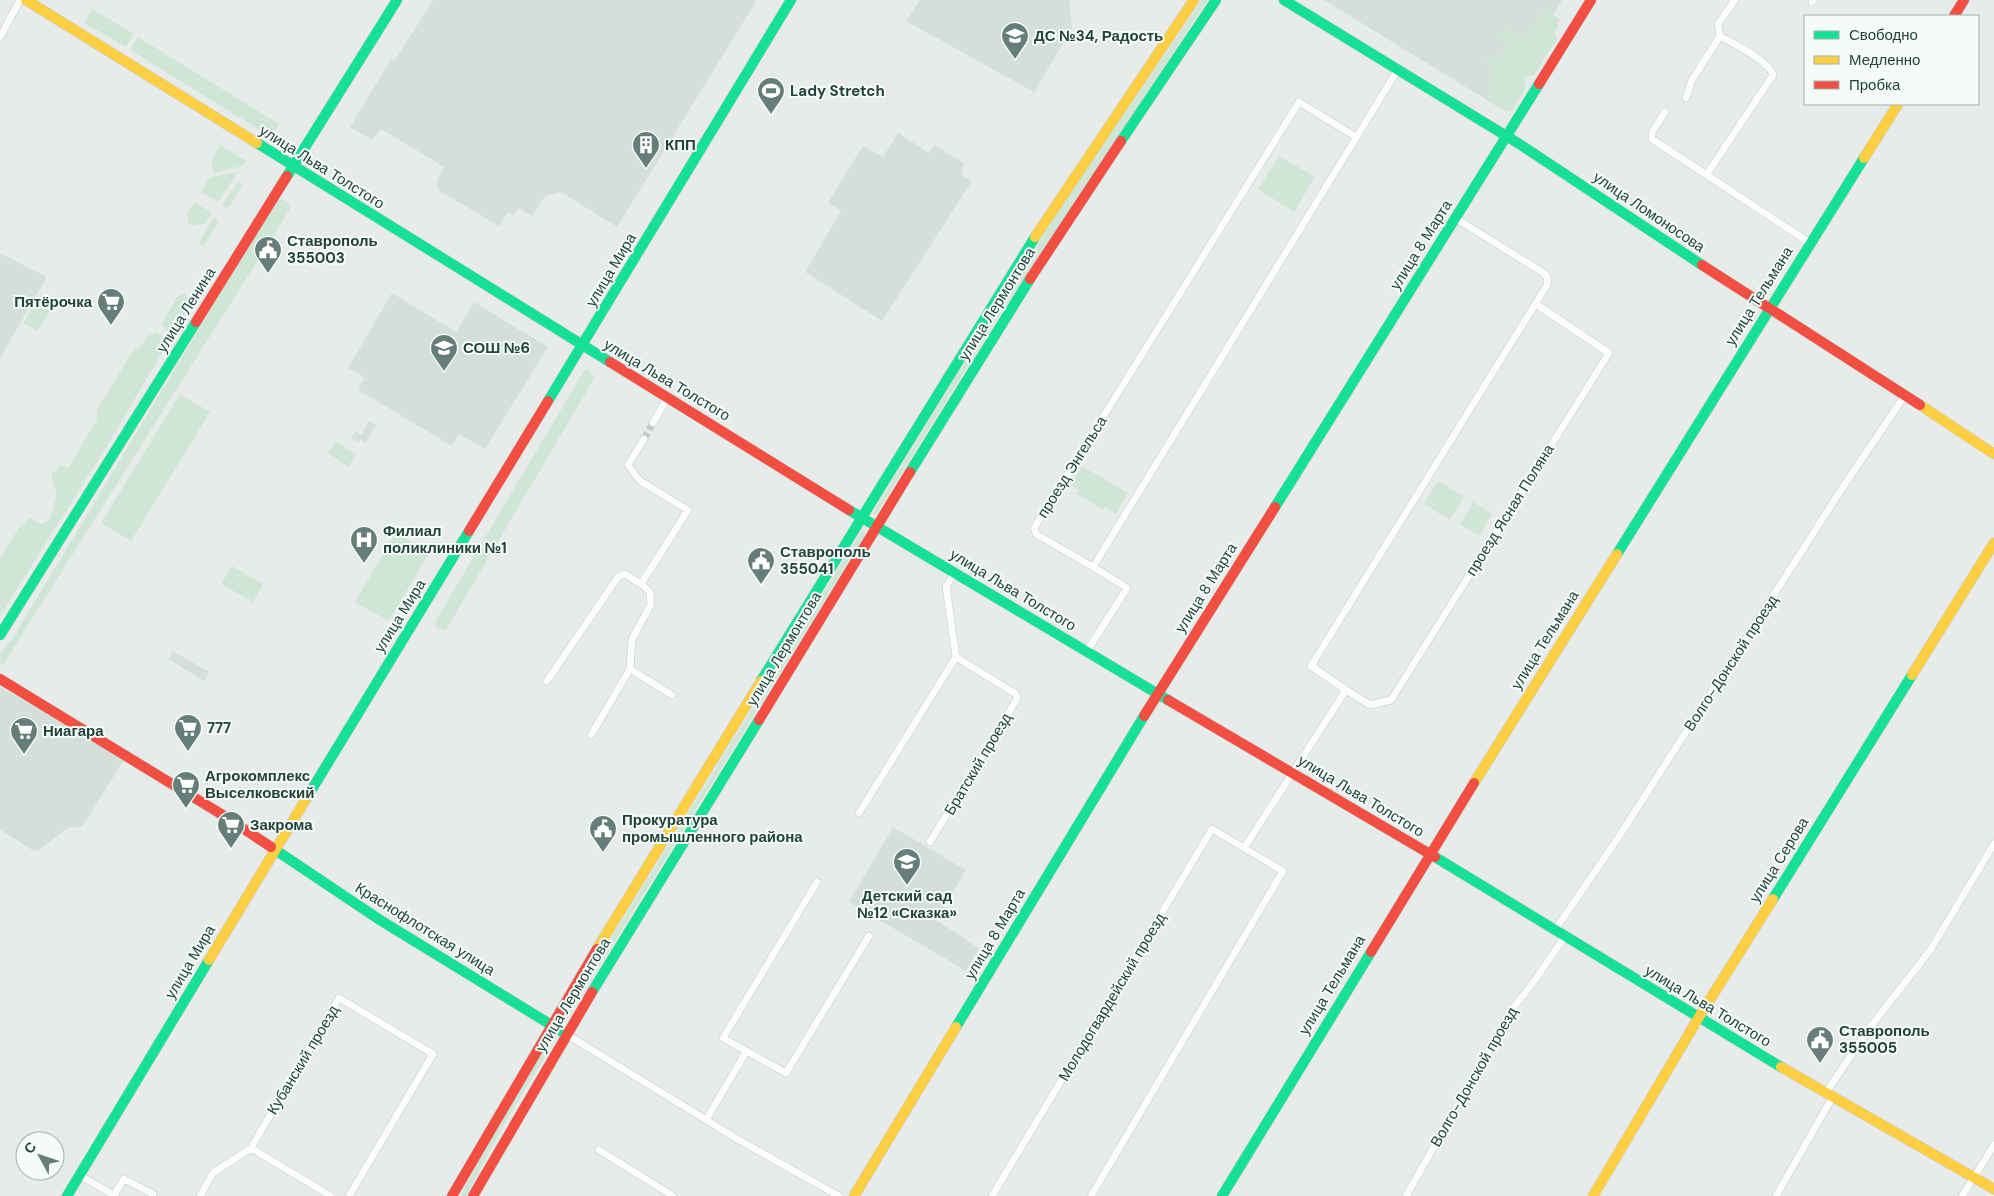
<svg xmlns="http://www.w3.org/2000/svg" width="1994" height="1196" viewBox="0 0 1994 1196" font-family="'DM Sans',sans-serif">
<rect width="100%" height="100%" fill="#e7ecea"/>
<path fill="#d4dfda" d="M433,0H757L617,227L561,192L545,196L532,216L519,208L514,215L508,212L499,226L438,190L437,180L444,167L381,129L372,140L350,127L391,59L395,60Z
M920,0H1069L1072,29L1034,92L906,21Z
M1324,0H1562L1498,107Z
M898,133L929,153L934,145L964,163L961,174L972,181L882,321L805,272L841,211L828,202L863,146L883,157Z
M0,253L47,277L0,358Z
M392,293L456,332L474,302L548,347L485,449L459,434L452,446L358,390L365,378L348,368Z
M369,421L376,425L366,443L360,439L358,442L351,438L355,431L361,435Z
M173,651L209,672L204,681L168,659Z
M0,687L124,760L82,827L68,828L40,849L34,851L0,830Z
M893,827L966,870L936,920L979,948L966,971L849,902Z"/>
<path fill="#cfe6d7" d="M1202,0H1208L999,316L876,515L872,514L994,313L1065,202Z
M92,9L134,34L126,47L84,23Z
M1545,10L1560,19L1555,32L1557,39L1534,75H1530L1525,80V89L1512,111H1506L1491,101L1490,96L1493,89L1488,82L1494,72L1486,60L1488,57L1496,61C1500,55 1507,52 1510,45L1499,38L1506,28L1526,39Z
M138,37L279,124L271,137L130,50Z
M220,145L246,161L243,166L214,173L211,160Z
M1279,156L1315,177L1294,212L1258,189Z
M238,172L218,202L201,192L210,177Z
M238,182L243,185L228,209L222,205Z
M283,199L289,203L290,209L3,665H1L0,654L14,636L273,206L277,201Z
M195,202L212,213L205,223L193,226L189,224L187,214Z
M214,217L219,221L204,246L199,243Z
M185,293L193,307L176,333L167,331L161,325L177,297Z
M40,294L55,303L38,331L23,323Z
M157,332L167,339L168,343L102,454L0,616V558L19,528L29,518L42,524L50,520L57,494L52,481V474L61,465L68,468L97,420V410L134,349L139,348L148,336Z
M588,369L595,377L446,630L436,627V620L584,371Z
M180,394L210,412L131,541L101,523Z
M336,441L356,455L348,467L328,453Z
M1082,466L1128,493L1116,514L1105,507L1103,509L1077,494L1079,490L1071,485Z
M1438,481L1464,497L1450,520L1424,504Z
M1473,502L1492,514L1479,536L1460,524Z
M862,530L866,533L566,1021L562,1018Z
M396,532L429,553L389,621L355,602Z
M232,566L263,584L253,602L221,584Z
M551,1037L555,1040L508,1118L466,1196H460L504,1115Z"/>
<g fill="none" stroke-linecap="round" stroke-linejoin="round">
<path stroke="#bfcac7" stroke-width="7" stroke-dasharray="7 3.5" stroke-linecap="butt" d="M644,439L653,423"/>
<defs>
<path id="street" d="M1812,2L1813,0
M0,37L20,0
M1686,98L1692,80L1720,36L1718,24L1735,0
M1665,112L1652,132V139L1810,243
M1356,137L1299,102L1034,528L1036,534L1093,567L1397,71
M1707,174L1773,75C1770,61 1732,43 1720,36
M653,423L667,398
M955,572L946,587L956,657
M1087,651L1127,588L1093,567
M630,669L672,695
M547,681L618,577L625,574L641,584L688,510L640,481L628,465L644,439
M1346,690L1370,705L1391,700L1609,353L1536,304
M591,735L630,669L632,639L651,604L650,592L641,584
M859,813L956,657L1016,694L1017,699L930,842
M1244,848L1346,690L1311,666L1547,285L1548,279L1544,273L1455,218
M817,882L723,1038L786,1073L869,936
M1555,930L1618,838L1841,490L1905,395
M566,1034L739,1140L839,1196
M1825,1094L1871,1026L1931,949L1994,844
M706,1120L746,1052
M599,1150L673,1196
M79,1175L114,1195L124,1179L153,1194
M200,1196L213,1173L251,1148
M331,1196L251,1148L339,998L433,1054L349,1196
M992,1196L1212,829L1283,871L1091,1196
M1406,1196L1511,1011L1535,980L1565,936
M1776,1196L1832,1098
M1962,1196L1994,1145"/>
<path id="fast" d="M1284,0L1521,145L1702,265
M1121,141L1216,0
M257,143L610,362
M287,176L397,0
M548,401L791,0
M910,472L1030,279
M1275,507L1539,84
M849,510L1168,700
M1617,554L1864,158
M0,635L196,322
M761,681L1035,237
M306,799L469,531
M271,847L380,920L566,1034
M1435,857L1781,1067
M1773,899L1912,675
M592,992L759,720
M956,1027L1144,716
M67,1196L209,960
M1222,1196L1371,952"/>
<path id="slow" d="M26,0L257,143
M1864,158L1898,104
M1035,237L1194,0
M1920,405L1994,454
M1912,675L1994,543
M1474,783L1617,554
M597,949L761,681
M209,960L306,799
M1781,1067L1994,1189
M854,1196L956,1027
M1593,1196L1699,1017L1773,899"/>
<path id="jam" d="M1954,16L1964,0
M1539,84L1591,0
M1702,265L1920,405
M1030,279L1121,141
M196,322L287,176
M610,362L849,510
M469,531L548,401
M0,679L226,817L271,847
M1168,700L1435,857
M1144,716L1275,507
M759,720L910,472
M1371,952L1474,783
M452,1196L597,949
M473,1196L592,992"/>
</defs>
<use href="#street" stroke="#c4c9c7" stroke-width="8"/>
<use href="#fast" stroke="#c2cac7" stroke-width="11"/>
<use href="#slow" stroke="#c2cac7" stroke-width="11"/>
<use href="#jam" stroke="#c2cac7" stroke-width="11"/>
<use href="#street" stroke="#fbfcfc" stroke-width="7"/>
<use href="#fast" stroke="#16e098" stroke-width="10"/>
<use href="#slow" stroke="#ffcf43" stroke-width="10"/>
<use href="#jam" stroke="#f24e42" stroke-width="10"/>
</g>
<defs>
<symbol id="school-pin" viewBox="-11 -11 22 30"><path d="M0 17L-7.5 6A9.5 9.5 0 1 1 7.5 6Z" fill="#667e79" stroke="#f5fbf8"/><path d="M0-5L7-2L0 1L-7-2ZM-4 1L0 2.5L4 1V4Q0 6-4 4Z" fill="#fff"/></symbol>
<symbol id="stadium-pin" viewBox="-11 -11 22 30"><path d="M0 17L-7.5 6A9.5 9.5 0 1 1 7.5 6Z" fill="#667e79" stroke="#f5fbf8"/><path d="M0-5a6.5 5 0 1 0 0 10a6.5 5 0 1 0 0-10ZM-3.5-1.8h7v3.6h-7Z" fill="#fff"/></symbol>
<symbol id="building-pin" viewBox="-11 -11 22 30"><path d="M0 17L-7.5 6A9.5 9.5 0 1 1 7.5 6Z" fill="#667e79" stroke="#f5fbf8"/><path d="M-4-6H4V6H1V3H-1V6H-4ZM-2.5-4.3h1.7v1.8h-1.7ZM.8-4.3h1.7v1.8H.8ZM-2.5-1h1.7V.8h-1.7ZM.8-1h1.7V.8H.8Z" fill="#fff"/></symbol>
<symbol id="civic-pin" viewBox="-11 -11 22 30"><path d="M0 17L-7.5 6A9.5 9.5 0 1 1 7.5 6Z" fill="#667e79" stroke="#f5fbf8"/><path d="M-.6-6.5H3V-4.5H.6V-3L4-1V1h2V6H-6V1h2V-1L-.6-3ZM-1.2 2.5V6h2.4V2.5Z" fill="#fff"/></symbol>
<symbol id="supermarket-pin" viewBox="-11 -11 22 30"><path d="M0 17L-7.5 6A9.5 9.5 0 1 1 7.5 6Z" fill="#667e79" stroke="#f5fbf8"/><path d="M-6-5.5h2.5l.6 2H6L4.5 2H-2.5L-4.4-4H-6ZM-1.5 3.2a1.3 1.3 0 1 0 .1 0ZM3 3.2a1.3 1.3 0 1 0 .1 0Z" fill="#fff"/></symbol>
<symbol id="hospital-pin" viewBox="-11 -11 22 30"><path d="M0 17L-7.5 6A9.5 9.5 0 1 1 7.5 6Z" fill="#667e79" stroke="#f5fbf8"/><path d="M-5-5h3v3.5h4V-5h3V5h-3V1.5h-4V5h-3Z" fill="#fff"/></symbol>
</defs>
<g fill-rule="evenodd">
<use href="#school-pin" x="999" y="20" width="32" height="43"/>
<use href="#stadium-pin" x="755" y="75" width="32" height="43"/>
<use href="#building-pin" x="630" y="129" width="32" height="43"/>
<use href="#civic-pin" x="252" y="234" width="32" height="43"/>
<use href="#supermarket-pin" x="95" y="286" width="32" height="43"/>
<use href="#school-pin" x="428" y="332" width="32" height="43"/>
<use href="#hospital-pin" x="348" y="524" width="32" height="43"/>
<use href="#civic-pin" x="745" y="545" width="32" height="43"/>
<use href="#supermarket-pin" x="172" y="712" width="32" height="43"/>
<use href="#supermarket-pin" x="8" y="715" width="32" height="43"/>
<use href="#supermarket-pin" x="170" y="769" width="32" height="43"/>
<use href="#supermarket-pin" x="215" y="809" width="32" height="43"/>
<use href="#civic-pin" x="587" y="813" width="32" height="43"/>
<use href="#school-pin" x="891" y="846" width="32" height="43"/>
<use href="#civic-pin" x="1804" y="1024" width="32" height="43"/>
</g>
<g text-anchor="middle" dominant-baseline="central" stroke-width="4" stroke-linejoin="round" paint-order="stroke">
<g font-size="15" font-weight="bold" fill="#21433c" stroke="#f5fbf8" text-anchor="start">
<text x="1034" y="36">ДС №34, Радость</text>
<text x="790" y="91">Lady Stretch</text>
<text x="665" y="145">КПП</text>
<text x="287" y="241">Ставрополь<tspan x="287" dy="17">355003</tspan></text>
<text x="92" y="302" text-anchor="end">Пятёрочка</text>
<text x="463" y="348">СОШ №6</text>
<text x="383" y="531">Филиал<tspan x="383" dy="17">поликлиники №1</tspan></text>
<text x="780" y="552">Ставрополь<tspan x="780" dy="17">355041</tspan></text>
<text x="207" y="728">777</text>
<text x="43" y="731">Ниагара</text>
<text x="205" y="776">Агрокомплекс<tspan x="205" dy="17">Выселковский</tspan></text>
<text x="622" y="820">Прокуратура<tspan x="622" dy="17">промышленного района</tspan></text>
<text x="250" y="825">Закрома</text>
<text x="907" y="896" text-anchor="middle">Детский сад<tspan x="907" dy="17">№12 «Сказка»</tspan></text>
<text x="1839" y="1031">Ставрополь<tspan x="1839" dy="17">355005</tspan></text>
</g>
<g font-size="15" fill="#21433c" stroke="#f5fbf8">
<text transform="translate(322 167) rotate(32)">улица Льва Толстого</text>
<text transform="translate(1649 212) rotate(34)">улица Ломоносова</text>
<text transform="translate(1421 245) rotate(-58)">улица 8 Марта</text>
<text transform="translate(611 270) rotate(-59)">улица Мира</text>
<text transform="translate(1759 296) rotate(-58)">улица Тельмана</text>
<text transform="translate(997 304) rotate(-58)">улица Лермонтова</text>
<text transform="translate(186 310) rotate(-58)">улица Ленина</text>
<text transform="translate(667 380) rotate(31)">улица Льва Толстого</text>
<text transform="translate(1072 467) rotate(-58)">проезд Энгельса</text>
<text transform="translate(1510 510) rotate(-58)">проезд Ясная Поляна</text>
<text transform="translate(1206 588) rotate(-58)">улица 8 Марта</text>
<text transform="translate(1013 590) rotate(31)">улица Льва Толстого</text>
<text transform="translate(400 616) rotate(-58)">улица Мира</text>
<text transform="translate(1545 640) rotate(-58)">улица Тельмана</text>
<text transform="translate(784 649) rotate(-59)">улица Лермонтова</text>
<text transform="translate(1731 663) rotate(-57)">Волго-Донской проезд</text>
<text transform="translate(978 764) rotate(-59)">Братский проезд</text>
<text transform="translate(1361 796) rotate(31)">улица Льва Толстого</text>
<text transform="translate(1779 860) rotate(-58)">улица Серова</text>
<text transform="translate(425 929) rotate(32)">Краснофлотская улица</text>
<text transform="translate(995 934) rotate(-59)">улица 8 Марта</text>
<text transform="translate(190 962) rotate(-59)">улица Мира</text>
<text transform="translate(1332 985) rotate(-59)">улица Тельмана</text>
<text transform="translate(573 995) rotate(-59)">улица Лермонтова</text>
<text transform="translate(1112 997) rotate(-59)">Молодогвардейский проезд</text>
<text transform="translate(1708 1006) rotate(31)">улица Льва Толстого</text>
<text transform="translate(303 1060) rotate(-59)">Кубанский проезд</text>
<text transform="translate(1474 1077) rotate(-60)">Волго-Донской проезд</text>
</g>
</g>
<rect x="1804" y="15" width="175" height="90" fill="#f5fbf8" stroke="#a0b1ad"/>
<rect x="1814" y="31" width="25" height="8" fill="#16e098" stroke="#a0b1ad"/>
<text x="1849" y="40" font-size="15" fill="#21433c">Свободно</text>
<rect x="1814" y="56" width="25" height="8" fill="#ffcf43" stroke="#a0b1ad"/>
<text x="1849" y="65" font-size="15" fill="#21433c">Медленно</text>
<rect x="1814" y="81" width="25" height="8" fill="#f24e42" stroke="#a0b1ad"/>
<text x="1849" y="90" font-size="15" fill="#21433c">Пробка</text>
<g transform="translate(40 1156) rotate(310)"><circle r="24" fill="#f5fbf8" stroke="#a0b1ad"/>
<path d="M0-4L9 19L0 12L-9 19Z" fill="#667e79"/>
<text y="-8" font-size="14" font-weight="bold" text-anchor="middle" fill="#21433c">С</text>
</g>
</svg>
